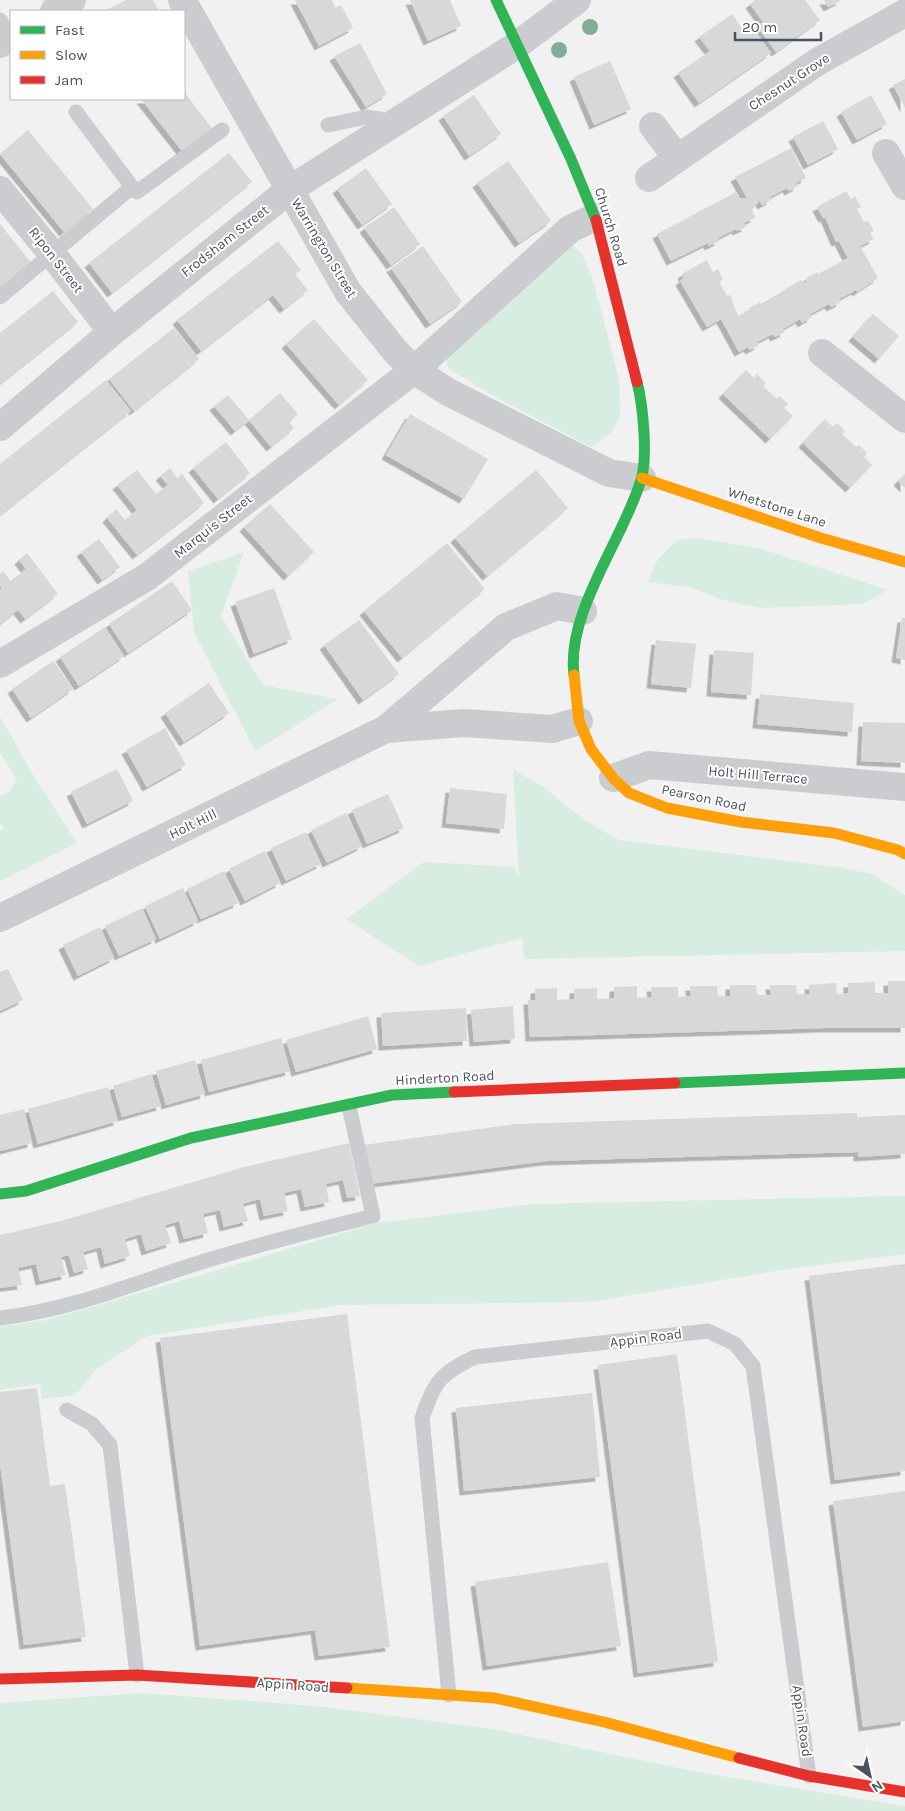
<svg xmlns="http://www.w3.org/2000/svg" width="905" height="1811" viewBox="0 0 905 1811" font-family="Karla,sans-serif">
<defs>
<filter id="shadow"><feDropShadow dx="-4.5" dy="4.5" stdDeviation="0" flood-color="#0004"/></filter>
</defs>
<rect width="100%" height="100%" fill="#f1f1f1"/>
<path fill="#d8ede1" d="M572,244L582,254L592,276L619,379L620,415L612,432L591,447L495,397L449,369L445,357Z
M698,538L762,549L888,590L863,604L762,608L723,600L689,587L648,582L658,559L677,540Z
M244,552L221,616L263,685L338,699L255,751L194,632L188,571Z
M0,717L35,778L77,843L0,881V831L4,828L0,823V795L9,792L17,780L0,752Z
M513,769L545,788L584,820L619,840L836,867L872,874L905,895V951L524,959L522,938L419,966L346,919L424,862L515,867L519,879Z
M905,1196V1254L788,1269L589,1302L340,1305L147,1336L95,1370L79,1391L71,1396L42,1399L40,1384L0,1390V1327L47,1320L377,1223L533,1204Z
M142,1693L316,1706L493,1729L697,1772L905,1806V1811H0V1703Z"/>
<path fill="#d7d8da" filter="url(#shadow)" d="M126,0H153L159,11H105Z
M295,0H332L335,8L341,5L353,28L319,46Z
M410,0H450L461,26L428,41Z
M755,0H805L820,20L776,52L757,26L763,22L750,4Z
M824,0H842L828,7Z
M732,14L745,33L753,28L771,53L699,103L678,73L710,51L699,37Z
M360,43L387,94L366,107L334,56Z
M610,61L631,109L594,125L574,77Z
M905,79V108L893,85Z
M184,92L215,132L185,155L141,99H184Z
M474,95L501,134L469,156L443,116Z
M871,95L887,124L857,140L841,112Z
M823,121L838,149L808,165L793,137Z
M28,130L93,209L64,232L0,154Z
M791,148L806,178L796,183L798,186L789,191L787,188L770,197L771,200L762,205L760,201L752,209L755,218L744,223L746,227L737,231L736,229L718,238L719,241L709,246L708,243L671,261L657,234L736,192L739,198H747L735,177Z
M229,153L252,182L112,293L89,263Z
M508,161L551,221L519,243L477,183Z
M366,168L392,204L362,225L337,189Z
M846,191L851,199L855,196L861,207L857,209L864,222L868,221L874,231L870,233L874,239L860,246L878,278L857,292L856,290L839,299L841,302L831,307L829,304L810,314L812,317L802,323L800,319L783,329L785,332L775,337L773,334L757,342L759,345L750,350L748,347L739,352L721,319L707,327L680,281L684,278L682,274L707,260L713,272L718,269L723,280L719,282L727,296L730,295L738,316L750,310L749,308L760,302L761,304L801,280L803,283L807,281L806,278L817,272L818,274L848,258L839,241L836,242L825,217L823,218L817,207Z
M394,207L420,244L391,265L364,228Z
M0,224L33,265L3,289L0,285Z
M278,241L301,270L295,274L308,290L284,309L273,295L201,351L177,320Z
M423,246L462,302L430,324L391,268Z
M53,291L78,322L0,384V333Z
M873,314L899,336L879,359L853,337Z
M314,319L368,380L339,405L286,344Z
M174,328L199,359L134,411L109,379Z
M746,370L754,378L757,374L766,383L763,386L777,399L779,396L788,404L784,408L793,416L770,439L723,394Z
M106,380L131,411L0,515V464Z
M280,393L298,414L289,422L294,428L271,447L249,420Z
M228,395L249,420L235,431L214,406Z
M410,414L488,459L464,499L386,455Z
M825,419L833,427L837,423L845,431L842,434L856,447L859,445L867,453L864,457L872,465L850,488L803,443Z
M226,442L250,473L218,499L193,468Z
M170,468L177,478L182,474L204,503L137,555L107,518L116,509L125,520L137,510L117,485L137,470L156,494L168,485L160,476Z
M536,470L568,508L487,576L455,538Z
M905,474V488L898,481Z
M270,504L314,552L288,576L244,527Z
M99,539L120,567L102,580L81,552Z
M447,543L485,589L402,658L364,611Z
M27,553L58,594L25,619L18,610L0,624V590L2,588L0,585V574L4,571L10,581L16,577L26,569L19,560Z
M172,581L192,610L128,653L109,624Z
M274,588L292,639L254,654L235,602Z
M902,618H905V660L896,658Z
M359,620L399,674L363,700L324,645Z
M105,627L124,656L79,686L60,657Z
M656,640L696,644L691,688L651,684Z
M714,650L754,653L751,695L711,692Z
M53,661L73,689L31,718L12,689Z
M209,683L229,713L184,742L165,713Z
M760,694L854,703L852,732L757,724Z
M863,722L905,723V763L861,761Z
M165,728L186,765L147,787L126,750Z
M117,769L133,801L87,824L71,792Z
M450,788L507,794L504,829L446,823Z
M388,794L404,828L367,844L352,810Z
M346,813L362,846L327,863L311,830Z
M306,832L321,864L286,881L271,848Z
M265,851L280,883L245,901L229,869Z
M224,871L238,903L201,919L187,889Z
M183,888L198,921L160,939L145,906Z
M142,908L156,939L119,956L105,926Z
M100,927L114,958L78,976L63,945Z
M8,969L23,1000L0,1011V972Z
M888,981H905V1028H824L530,1037L528,1000H535V989L557,988V1000L574,999V989L597,988V999L614,998V987L637,986V998L652,997L651,987H678V997L691,996L690,986H717L718,996H730V985H756L757,995H771L770,985H796L797,994H810L809,985L836,983L837,994L848,993V983L875,982V993H888Z
M513,1006L515,1039L474,1042L471,1010Z
M466,1008L467,1041L383,1046L381,1013Z
M368,1016L377,1049L296,1072L286,1040Z
M281,1038L290,1071L209,1092L201,1060Z
M195,1060L205,1094L166,1105L156,1071Z
M151,1074L161,1106L122,1117L113,1086Z
M108,1087L118,1121L38,1144L28,1109Z
M24,1109L32,1143L0,1151V1115Z
M857,1113V1117L905,1115V1154L858,1157V1152L547,1161L369,1184L363,1145L516,1124Z
M349,1143L360,1196L347,1198L343,1180L326,1184L329,1202L305,1207L301,1189L284,1193L288,1211L264,1216L260,1199L252,1201L243,1204L248,1221L224,1227L220,1210L203,1214L208,1233L184,1239L179,1221L173,1223L165,1225L171,1243L146,1251L141,1234L125,1239L130,1256L105,1264L101,1247L83,1252L88,1269L74,1273L69,1255L61,1257L66,1275L40,1281L36,1264L18,1268L22,1285L0,1288V1235L61,1221L244,1167Z
M905,1264V1471L835,1480L809,1276Z
M347,1314L390,1647L319,1656L315,1630L200,1646L160,1338Z
M677,1354L718,1662L638,1673L598,1365Z
M37,1388L50,1486L65,1484L86,1637L24,1645L0,1463V1392Z
M592,1393L600,1477L464,1491L456,1408Z
M905,1491V1721L863,1727L833,1501Z
M608,1562L621,1646L487,1666L475,1582Z"/>
<g fill="none" stroke-linecap="round" stroke-linejoin="round">
<path stroke="#cbcccf" stroke-width="15" d="M0,20L10,37
M76,112L132,187
M328,125L367,117L380,119L389,128
M0,297L132,187L137,192L222,130
M0,1318C72,1310 140,1281 208,1260C263,1243 318,1230 373,1216L349,1106
M67,1410L92,1424L110,1445L137,1675
M449,1695L422,1418C435,1381 440,1374 475,1357L708,1331L735,1344L753,1366L809,1776"/>
<path stroke="#cbcccf" stroke-width="28" d="M182,0L348,292L396,352L414,370L448,392L609,473L642,478
M54,11L72,0
M0,44L11,37
M653,126L677,158
M886,153L905,186
M649,178L817,62L905,13
M0,190L53,255L112,332
M822,353L905,419
M0,427L112,332L289,190L517,45L577,0
M0,664L147,577L414,370L570,229L595,217
M386,729L464,723L552,729L579,721
M613,778L649,765L905,787
M0,918L386,729L506,627L557,606L583,611"/>
<path stroke="#30b455" stroke-width="11" d="M496,0L571,159L596,220
M574,675C566,612 623,540 641,480C648,457 643,405 637,382
M675,1083L905,1073
M0,1194L26,1191L191,1138L392,1095L454,1092"/>
<path stroke="#ff9f0a" stroke-width="11" d="M642,478L821,538L905,562
M574,675L579,721L591,749L613,778L629,793L667,808L741,822L834,833L898,850L905,854
M347,1688L495,1698L604,1722L739,1758"/>
<path stroke="#e5322d" stroke-width="11" d="M596,220L637,382
M454,1092L675,1083
M0,1679L137,1675L347,1688
M739,1758L809,1776L905,1792"/>
</g>
<g fill="#80ac98">
<circle cx="590" cy="27" r="8"/>
<circle cx="559" cy="50" r="8"/>
</g>
<g text-anchor="middle" dominant-baseline="central" stroke-width="4" stroke-linejoin="round" paint-order="stroke">
<g font-size="14" fill="#4a525b" stroke="#fff">
<text transform="translate(789 82) rotate(-33)">Chesnut Grove</text>
<text transform="translate(611 227) rotate(73)">Church Road</text>
<text transform="translate(225 241) rotate(-38)">Frodsham Street</text>
<text transform="translate(324 248) rotate(59)">Warrington Street</text>
<text transform="translate(56 260) rotate(52)">Ripon Street</text>
<text transform="translate(777 507) rotate(18)">Whetstone Lane</text>
<text transform="translate(213 526) rotate(-38)">Marquis Street</text>
<text transform="translate(758 775) rotate(5)">Holt Hill Terrace</text>
<text transform="translate(704 798) rotate(12)">Pearson Road</text>
<text transform="translate(193 824) rotate(-26)">Holt Hill</text>
<text transform="translate(445 1078) rotate(-3)">Hinderton Road</text>
<text transform="translate(646 1338) rotate(-7)">Appin Road</text>
<text transform="translate(293 1685) rotate(4)">Appin Road</text>
<text transform="translate(802 1721) rotate(82)">Appin Road</text>
</g>
</g>
<rect x="10" y="10" width="175" height="90" fill="#ffffff" stroke="#b7babd"/>
<rect x="20" y="26" width="25" height="8" fill="#30b455" stroke="#b7babd"/>
<text x="55" y="35" font-size="15" fill="#4a525b">Fast</text>
<rect x="20" y="51" width="25" height="8" fill="#ff9f0a" stroke="#b7babd"/>
<text x="55" y="60" font-size="15" fill="#4a525b">Slow</text>
<rect x="20" y="76" width="25" height="8" fill="#e5322d" stroke="#b7babd"/>
<text x="55" y="85" font-size="15" fill="#4a525b">Jam</text>
<g transform="translate(870 1776) rotate(146)" stroke="#ffffff" stroke-width="4" paint-order="stroke">
<path d="M0-4L9 19L0 12L-9 19Z" fill="#4a525b"/>
<text y="-8" font-size="14" font-weight="bold" text-anchor="middle" fill="#4a525b">N</text>
</g>
<path d="M735 32v8h86v-8" fill="none" stroke="#4a525b" stroke-width="2.5"/>
<text x="742" y="32" font-size="15" fill="#4a525b" stroke="#ffffff" stroke-width="4" paint-order="stroke">20 m</text>
</svg>
